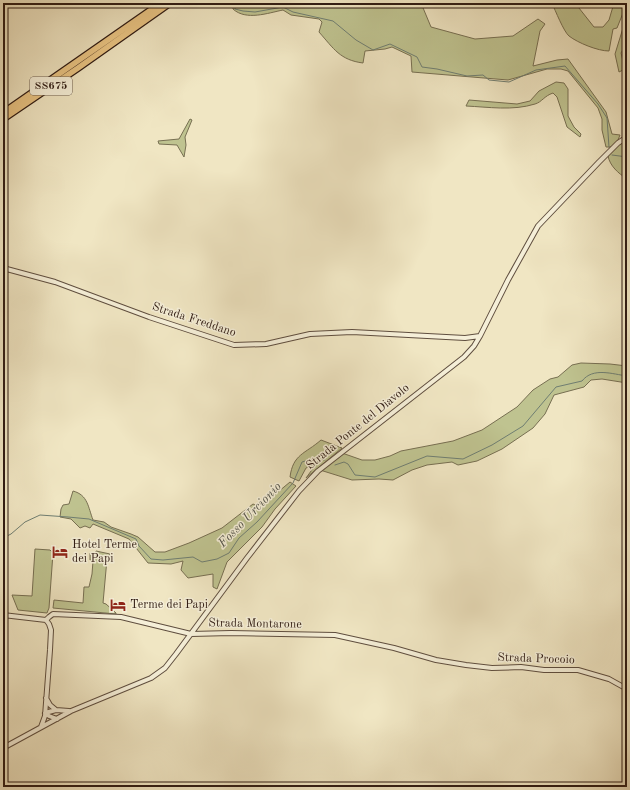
<svg xmlns="http://www.w3.org/2000/svg" width="630" height="790" viewBox="0 0 630 790" font-family="'Old Standard TT',serif">
<rect width="100%" height="100%" fill="#f0e6c3"/>
<filter id="stains"><feTurbulence type="fractalNoise" baseFrequency=".005" numOctaves="4"/><feColorMatrix values="0 0 0 0 .2 0 0 0 0 .09 0 0 0 0 .02 0 0 0 .5 -.17"/></filter>
<radialGradient id="worn" r=".72"><stop offset=".6" stop-color="#630" stop-opacity="0"/><stop offset="1" stop-color="#630" stop-opacity=".3"/></radialGradient>
<path fill="#bfc390" stroke="#776f52" d="M233,3H242L243,6L248,7L256,4H267V3H421L431,27L475,39L513,36L538,19L545,24L540,31L533,66L557,60L568,59L606,112L612,134L620,135L618,140L611,147H606L602,130V119L598,108L568,71L561,69H547L508,80L412,72L411,56L392,47L385,49L365,51L363,63C340,60 334,49 319,32L322,22L319,19L291,15L283,10C268,13 246,21 233,9Z
M552,3H575L594,27H603L609,20L614,3H627L617,28L613,29L609,51C598,51 578,43 569,36C564,32 555,10 552,3Z
M627,15V42L621,53L625,69L619,72L615,54Z
M556,82L564,83L568,89V116L574,127L581,134L580,137L567,127L557,97L553,93C544,96 542,102 535,104C513,111 488,107 466,106L469,100L517,104L530,101L539,91Z
M190,119L192,120L185,137L186,145L184,157L177,145L159,144L158,141L179,139Z
M622,142L627,145V179C618,173 610,166 608,156Z
M581,363L610,364L627,366V383L602,379L591,380L584,387L554,395L545,414L533,428L502,449L477,461L458,465L452,462L427,465L412,470L393,480L379,479L352,480L320,470L342,453L362,460H375L390,456L401,451L453,441L482,430L517,407L533,390L550,379L558,377L572,365Z
M321,440L342,448L306,478L314,467L312,465L306,468L299,481L290,477C293,454 305,454 321,440Z
M290,482L296,486L275,509L262,527L227,562L217,589L213,587V574L188,578L181,570L183,561L171,564L148,563L129,539L93,524L90,528L85,526L80,528L71,519L60,517L61,509L63,505L69,504L73,491C88,495 88,507 93,520L104,522L111,527L131,534L138,537L155,552H165L189,543L222,528L253,504L260,507Z
M35,549L50,550L53,553L49,608L47,613L18,610L12,595L32,596Z
M96,551L110,554L107,559L103,603L106,604L116,613V614L53,608L54,600L83,603L84,587H89L92,574L93,561L90,560V553L95,554Z"/>
<g fill="none" stroke-linecap="round" stroke-linejoin="round">
<path stroke="#6f7e72" stroke-width="1" d="M235,3V9L243,11L255,12L283,7L293,12L333,21L356,40L373,50L390,44L417,57L422,67L437,69L467,76L483,75L489,80L509,82L536,70L565,66L598,104L607,118L609,147
M612,155L627,157
M335,465L344,462L348,464L355,475L375,477L427,456L463,459L492,445L523,426L556,387L582,381C593,367 612,374 627,376
M3,538L11,534L25,522L40,515L68,517L89,519L136,539L139,546L151,559L163,560L193,557L202,562L217,559L229,553L239,538L257,522L293,483L302,462L315,458L325,460"/>
<defs>
<path id="minor" d="M3,268L55,282L149,317L234,345L266,344L310,334L352,332L465,338L480,336
M3,615L46,620
M46,620L49,617L53,614L121,617L191,634L231,633L335,635L394,648L436,660L466,665L492,668L521,667L544,670H578L609,679L627,689
M46,698L50,705L56,710
M45,713L56,710L69,711
M45,713L49,716L57,719
M41,727L45,716L50,650L51,630L49,624L46,620
M3,748L71,711L151,678L165,668L176,654L247,558L299,491L318,471L464,357L474,346L480,336L508,280L538,226L599,162L618,143L627,137"/>
<path id="highway" d="M3,113L161,3
M3,119L78,68L170,3"/>
</defs>
<use href="#minor" stroke="#5f4e3f" stroke-width="6"/>
<use href="#highway" stroke="#2f1b13" stroke-width="8"/>
<use href="#minor" stroke="#f5efd8" stroke-width="4"/>
<use href="#highway" stroke="#e8c382" stroke-width="5.5"/>
</g>
<defs>
<symbol id="hotel-bare" viewBox="-9 -9 18 18"><path d="M-6-4.5h1.5V1H6V5H4.5V3h-9V5H-6ZM-4 0a1.8 1.8 0 1 1 3.6 0ZM.5 0V-2.5h3Q6-2.5 6 0Z" fill="#8f2418" stroke="#f5efd8" stroke-width="2.5" paint-order="stroke"/></symbol>
</defs>
<g fill-rule="evenodd">
<use href="#hotel-bare" x="49" y="541" width="22" height="22"/>
<use href="#hotel-bare" x="107" y="594" width="22" height="22"/>
</g>
<g text-anchor="middle" dominant-baseline="central" stroke-width="3" stroke-linejoin="round" paint-order="stroke">
<rect fill="#f5efd8" stroke="#6a5b4e" stroke-width="1" x="30" y="77" width="42" height="18" rx="3"/>
<g font-size="11" font-weight="bold" fill="#2f1b13">
<text x="51" y="86">SS675</text>
</g>
<g font-size="12" fill="#2f1b13" stroke="#f5efd8">
<text transform="translate(194 320) rotate(18)">Strada Freddano</text>
<text transform="translate(358 427) rotate(-39)">Strada Ponte del Diavolo</text>
<text transform="translate(255 624) rotate(1)">Strada Montarone</text>
<text transform="translate(536 659) rotate(2)">Strada Procoio</text>
</g>
<g font-size="12" fill="#2f1b13" stroke="#f5efd8" text-anchor="start">
<text x="72" y="545">Hotel Terme<tspan x="72" dy="14">dei Papi</tspan></text>
<text x="130" y="605">Terme dei Papi</text>
</g>
<g font-size="13" font-style="italic" fill="#54554b" stroke="#f5efd8">
<text transform="translate(250 515) rotate(-46)">Fosso Urcionio</text>
</g>
</g>
<rect width="630" height="790" fill="none" stroke="#f0e6c3" stroke-width="16"/>
<rect x="4" y="4" width="622" height="782" fill="none" stroke="#2f1b13" stroke-width="2"/>
<rect x="8" y="8" width="614" height="774" fill="none" stroke="#2f1b13"/>
<rect width="100%" height="100%" filter="url(#stains)"/>
<rect width="100%" height="100%" fill="url(#worn)"/>
</svg>
